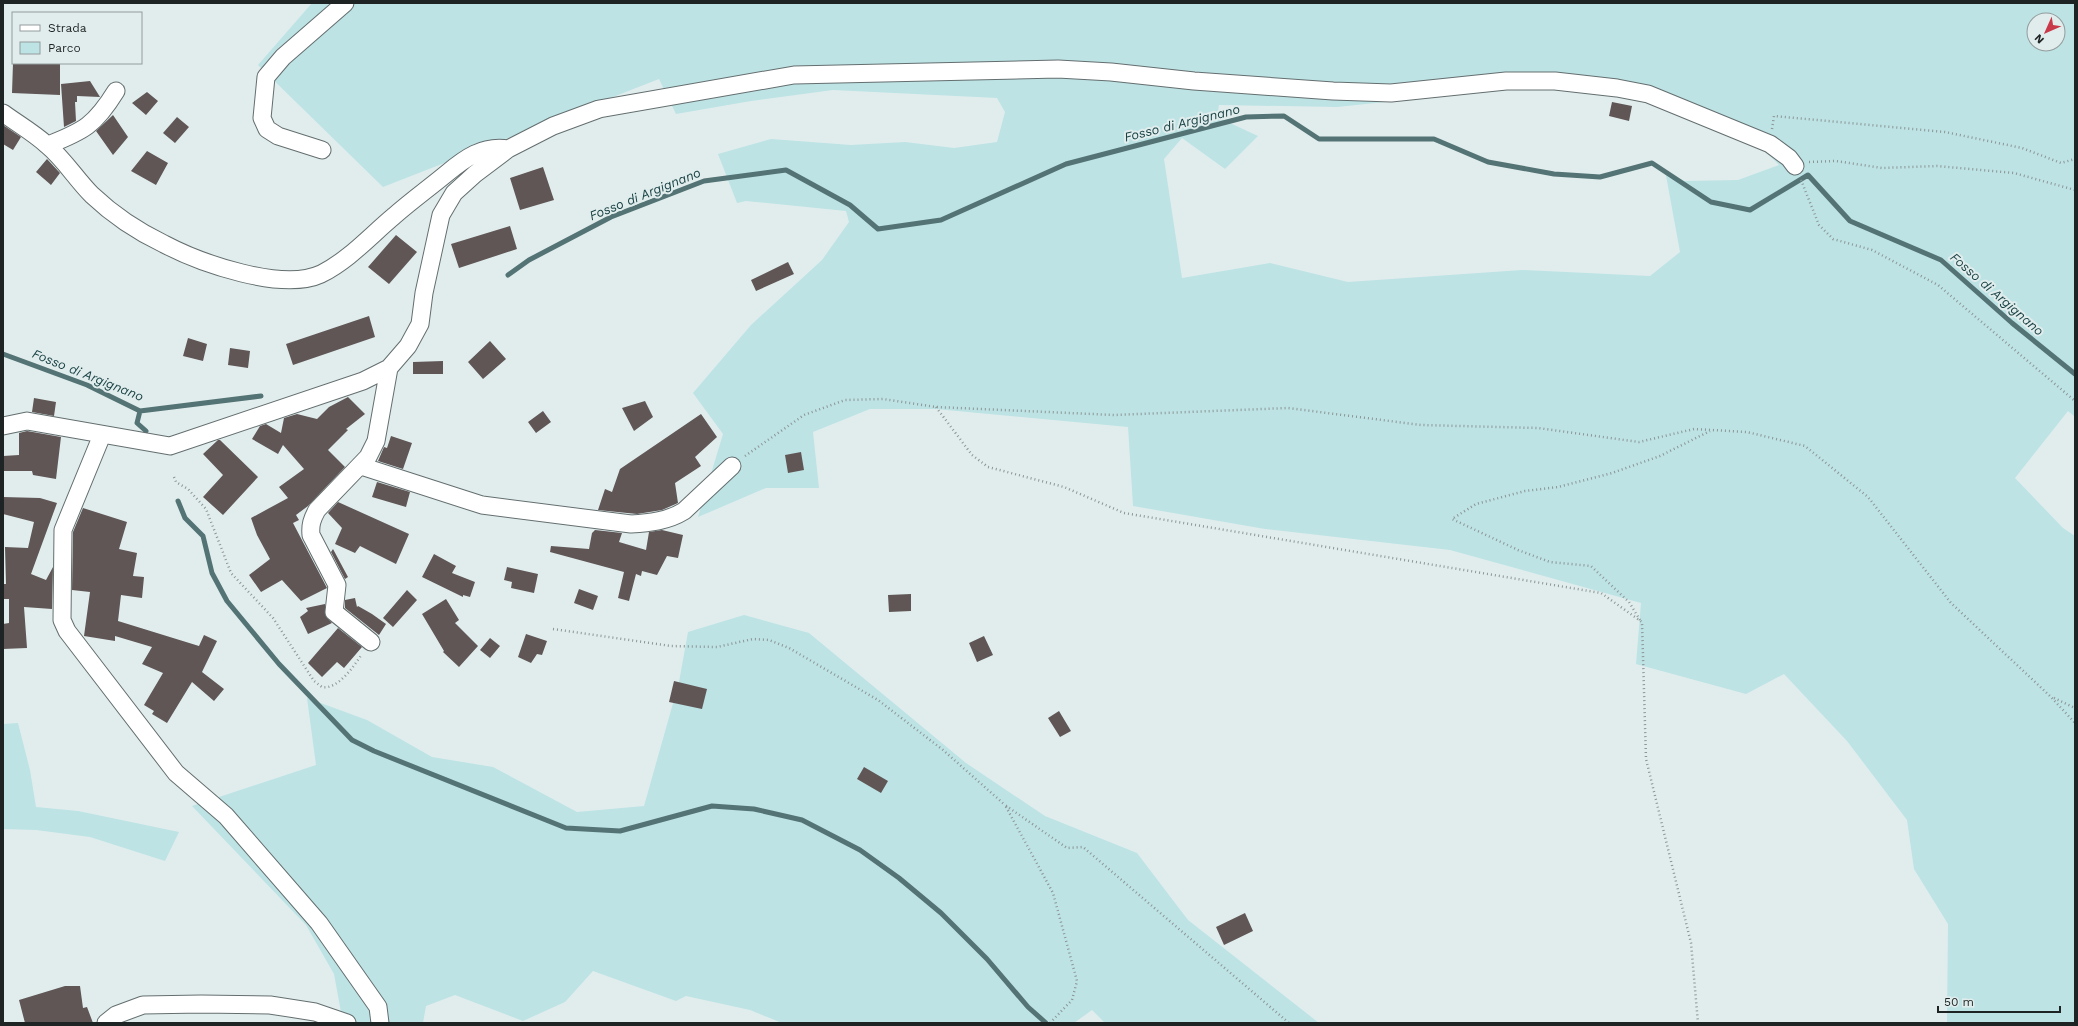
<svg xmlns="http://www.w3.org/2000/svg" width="2078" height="1026" viewBox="0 0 2078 1026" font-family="'Work Sans',sans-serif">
<rect width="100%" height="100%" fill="#e1eded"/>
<path fill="#bde3e5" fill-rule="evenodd" d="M312,3H2075V417L2068,411L2015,478L2063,528L2075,536V1023L1947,1022L1948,924L1914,869L1907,820L1847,741L1784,674L1746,694L1636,664L1641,603L1450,550L1265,529L1133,506L1128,427L936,409H870L813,432L819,488H766L698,517L723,434L693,393L751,325L822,260L849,222L846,211L746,201L737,203L718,154L771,139L851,145L905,142L954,148L997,142L1005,112L997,98L833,90L751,101L676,114L659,79L383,187L258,65ZM2034,20H2058V44H2034ZM1506,84L1632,97L1758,144L1779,165L1738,180L1684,181L1665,170L1680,252L1650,276L1522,270L1348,282L1270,263L1182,278L1164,159L1182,138L1225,169L1258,136L1217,117L1219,105L1337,107L1433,97Z
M744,615L809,633L966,763L1045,816L1137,853L1188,920L1319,1023H1105L1092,1010L1074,1023H782L750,1010L686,996L676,1001L593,971L565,1002L523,1021L455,995L426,1006L423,1023H343L334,974L306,925L192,806L316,765L307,698L367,720L432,757L493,767L577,812L644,806L679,682L688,632Z
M18,723L30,770L36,807L78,811L179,832L165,861L90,837L36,830L3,829V724Z"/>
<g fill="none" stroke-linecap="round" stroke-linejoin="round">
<path stroke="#547375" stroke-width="5" d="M508,275L529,260L611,217L704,181L786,170L850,205L878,229L941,220L1066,164L1246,117L1284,116L1319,139H1434L1488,162L1554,174L1600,177L1652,163L1711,202L1750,210L1808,175L1850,221L1941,260L2012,323L2075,374
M3,354L87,385L140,411L261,396
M140,411L137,423L146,431
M178,501L185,518L203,536L212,573L227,601L279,664L352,740L374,751L566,828L620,831L712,806L754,809L802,820L860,850L899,878L941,913L987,959L1028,1007L1046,1023"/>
</g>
<path fill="#605656" d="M13,63H60V95L12,93Z
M90,81L100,97L77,96V102H75L76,121L64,127L61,84Z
M147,92L158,101L146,115L132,103Z
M1612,102L1632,106L1629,121L1609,116Z
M113,115L128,137L113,155L96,131Z
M177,117L189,127L175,143L163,133Z
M3,125L21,137L13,150L3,144Z
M147,151L168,163L156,185L131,171Z
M47,159L60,173L51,185L36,172Z
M543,167L554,200L520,210L510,178Z
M510,226L517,249L459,268L451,244Z
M396,235L417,252L389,284L368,267Z
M788,262L794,274L756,291L751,280Z
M369,316L375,337L293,365L286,344Z
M188,338L207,344L203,361L183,356Z
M490,341L506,359L483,379L468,362Z
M230,348L250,351L248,368L228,365Z
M443,361V374H413V362Z
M348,397L365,414L346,429L348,430L328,450L345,467L308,506L296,515L299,520L293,523L327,588L301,601L282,580L261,592L249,575L270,559L257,535L251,518L288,498L279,487L304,469L283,445L278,454L252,439L260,426L266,424L281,433L284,418L297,414L317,419L329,407Z
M34,398L56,402L54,416L32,412Z
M645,401L653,417L634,431L622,408Z
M543,411L551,422L536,433L528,422Z
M701,414L717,437L695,457L701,466L675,483L678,503L662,510L637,514L598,510L605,489L612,492L620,469Z
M27,431L61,437L56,479L33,475L32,471H3V456L19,455V433Z
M391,436L412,443L403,469L378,461L384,447L387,448Z
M218,440H220L258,477L223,515L203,497L223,475L203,454Z
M801,452L804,470L788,473L785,455Z
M377,482L410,492L406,507L372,497Z
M3,497L40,498L57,503L31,574L46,580L53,567L52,609L24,607L27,648L3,649V624L9,623V599H3V584H6L5,547L28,548L34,522L3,514Z
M338,502L409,534L396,564L360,546L355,553L335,544L342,528L328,513Z
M83,508L127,522L119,549L137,553L133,576L144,577L142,598L121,595L118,621L199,646L204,635L217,641L202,672L224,689L214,701L192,682L167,723L152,714L154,711L144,705L163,673L142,664L152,647L115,636V641L84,636L90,592L72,590L73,532Z
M595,530L622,533L619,542L646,550L649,532L662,530L683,535L678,558L667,556L657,575L642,571L641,576L636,574L629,601L618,598L624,572L550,552L551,546L589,549L592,533Z
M333,549L348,577L345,579L331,552Z
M434,554L456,566L452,573L475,582L470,597L463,595V597L422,577Z
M507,567L538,574L534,593L511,588L512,582L504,580Z
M579,589L598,596L593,610L574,603Z
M407,590L417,600L393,627L383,618Z
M911,594V611L889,612L888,595Z
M355,598L357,607L358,606L372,614L386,624L379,635L345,608V600Z
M446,599L459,620L455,623L478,646L459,667L443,652L444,651L422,614Z
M325,604V615L332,623L308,634L300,617L308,611L306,608Z
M338,628L362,647L344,668L337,662L322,677L308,663Z
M526,634L547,641L542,655L537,654L531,663L518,657Z
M984,636L993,655L977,662L969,643Z
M490,638L500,646L490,658L480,650Z
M674,681L707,689L702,709L669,702Z
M1059,711L1071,731L1060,737L1048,718Z
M864,767L888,781L881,793L857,779Z
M1245,913L1253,931L1224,945L1216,927Z
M65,986H80L83,1008L87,1007L93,1023H25L19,1000Z"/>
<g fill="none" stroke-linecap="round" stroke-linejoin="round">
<defs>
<path id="minor" d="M3,113C18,124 34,133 47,145C64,159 76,179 92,195C112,214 139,232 164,244C200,263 282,292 321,274C349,260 370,236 394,216C411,201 429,188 446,174C465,158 483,145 508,149
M48,145C84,131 95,125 116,91
M322,150L278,136L267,129L262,118L266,77L283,57L345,3
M3,426L27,421L170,446L363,381L389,368L408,346L420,324L424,293L441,215L454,193L475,174L508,149L553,126L599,109L794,75L1058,69L1111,72L1194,81L1333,91L1391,93L1506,81H1555L1617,88L1648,94L1770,144L1789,158L1795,166
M102,435L63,530L62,620L67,631L176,773L226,816L319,923L378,1007L380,1023
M361,466L482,505L631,524C649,523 668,521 684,511L732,466
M371,642L334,612L337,585L311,535C310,525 312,519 317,510L368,457L376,441L389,368
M106,1023L116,1015L143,1005L201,1004L270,1005L315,1012L347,1023"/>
</defs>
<use href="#minor" stroke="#646e6f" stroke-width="19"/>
<path stroke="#8d9595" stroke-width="2.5" stroke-dasharray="1 3" stroke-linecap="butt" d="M1772,129L1774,116L1945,132L2022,148L2061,163L2075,159
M1809,162L1836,161L1882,168L1937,166L2014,173L2075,190
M1801,180L1819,225L1833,239L1872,250L1938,285L2075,401
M936,407L972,455L988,467L1064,487L1124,513L1601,593L1642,622L1646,759L1691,943L1698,1023
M745,456L804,415L845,400L883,399L936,407L1114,415L1288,408L1421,425L1538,428L1639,442L1694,429L1747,432L1805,446L1868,497L1951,603L2051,697L2075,723
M174,477L176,482L188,489L206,509L231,573L273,618L314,681L322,687C338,690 354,666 362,654
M1640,620L1629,602L1591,566L1550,562L1518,550L1452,519L1476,504L1525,491L1558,487L1612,473L1660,456L1710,431
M553,629L671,646L717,647L753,639L769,640L789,648L878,700L943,750L1005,805
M2054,698L2075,708
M1050,1023L1072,1000L1077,981L1053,893L1005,805L1067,848L1083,847L1289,1023"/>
<use href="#minor" stroke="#fff" stroke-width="17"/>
</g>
<g text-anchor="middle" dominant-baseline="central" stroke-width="4" stroke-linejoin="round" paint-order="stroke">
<g font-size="13" font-style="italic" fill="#163f42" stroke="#e1eded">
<text transform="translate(1182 123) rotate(-14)">Fosso di Argignano</text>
<text transform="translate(645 194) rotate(-22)">Fosso di Argignano</text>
<text transform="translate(1997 294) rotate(41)">Fosso di Argignano</text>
<text transform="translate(88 375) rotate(22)">Fosso di Argignano</text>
</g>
</g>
<rect width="2078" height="1026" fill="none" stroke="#1e2323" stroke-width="8"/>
<rect x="12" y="12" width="130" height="52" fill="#e1eded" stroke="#939c9c"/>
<rect x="20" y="25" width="20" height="6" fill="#ffffff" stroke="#939c9c"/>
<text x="48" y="32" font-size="12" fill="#1e2323">Strada</text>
<rect x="20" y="42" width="20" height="12" fill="#bde3e5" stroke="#939c9c"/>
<text x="48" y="52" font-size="12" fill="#1e2323">Parco</text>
<g transform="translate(2046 32) rotate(225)"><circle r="19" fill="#e1eded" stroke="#939c9c"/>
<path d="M0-3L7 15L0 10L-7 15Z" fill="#c9394a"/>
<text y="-6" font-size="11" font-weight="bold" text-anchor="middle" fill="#1e2323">N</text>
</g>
<path d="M1938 1006v6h122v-6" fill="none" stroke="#1e2323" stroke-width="2"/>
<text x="1944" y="1006" font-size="12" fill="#1e2323" stroke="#e1eded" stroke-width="3" paint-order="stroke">50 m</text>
</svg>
